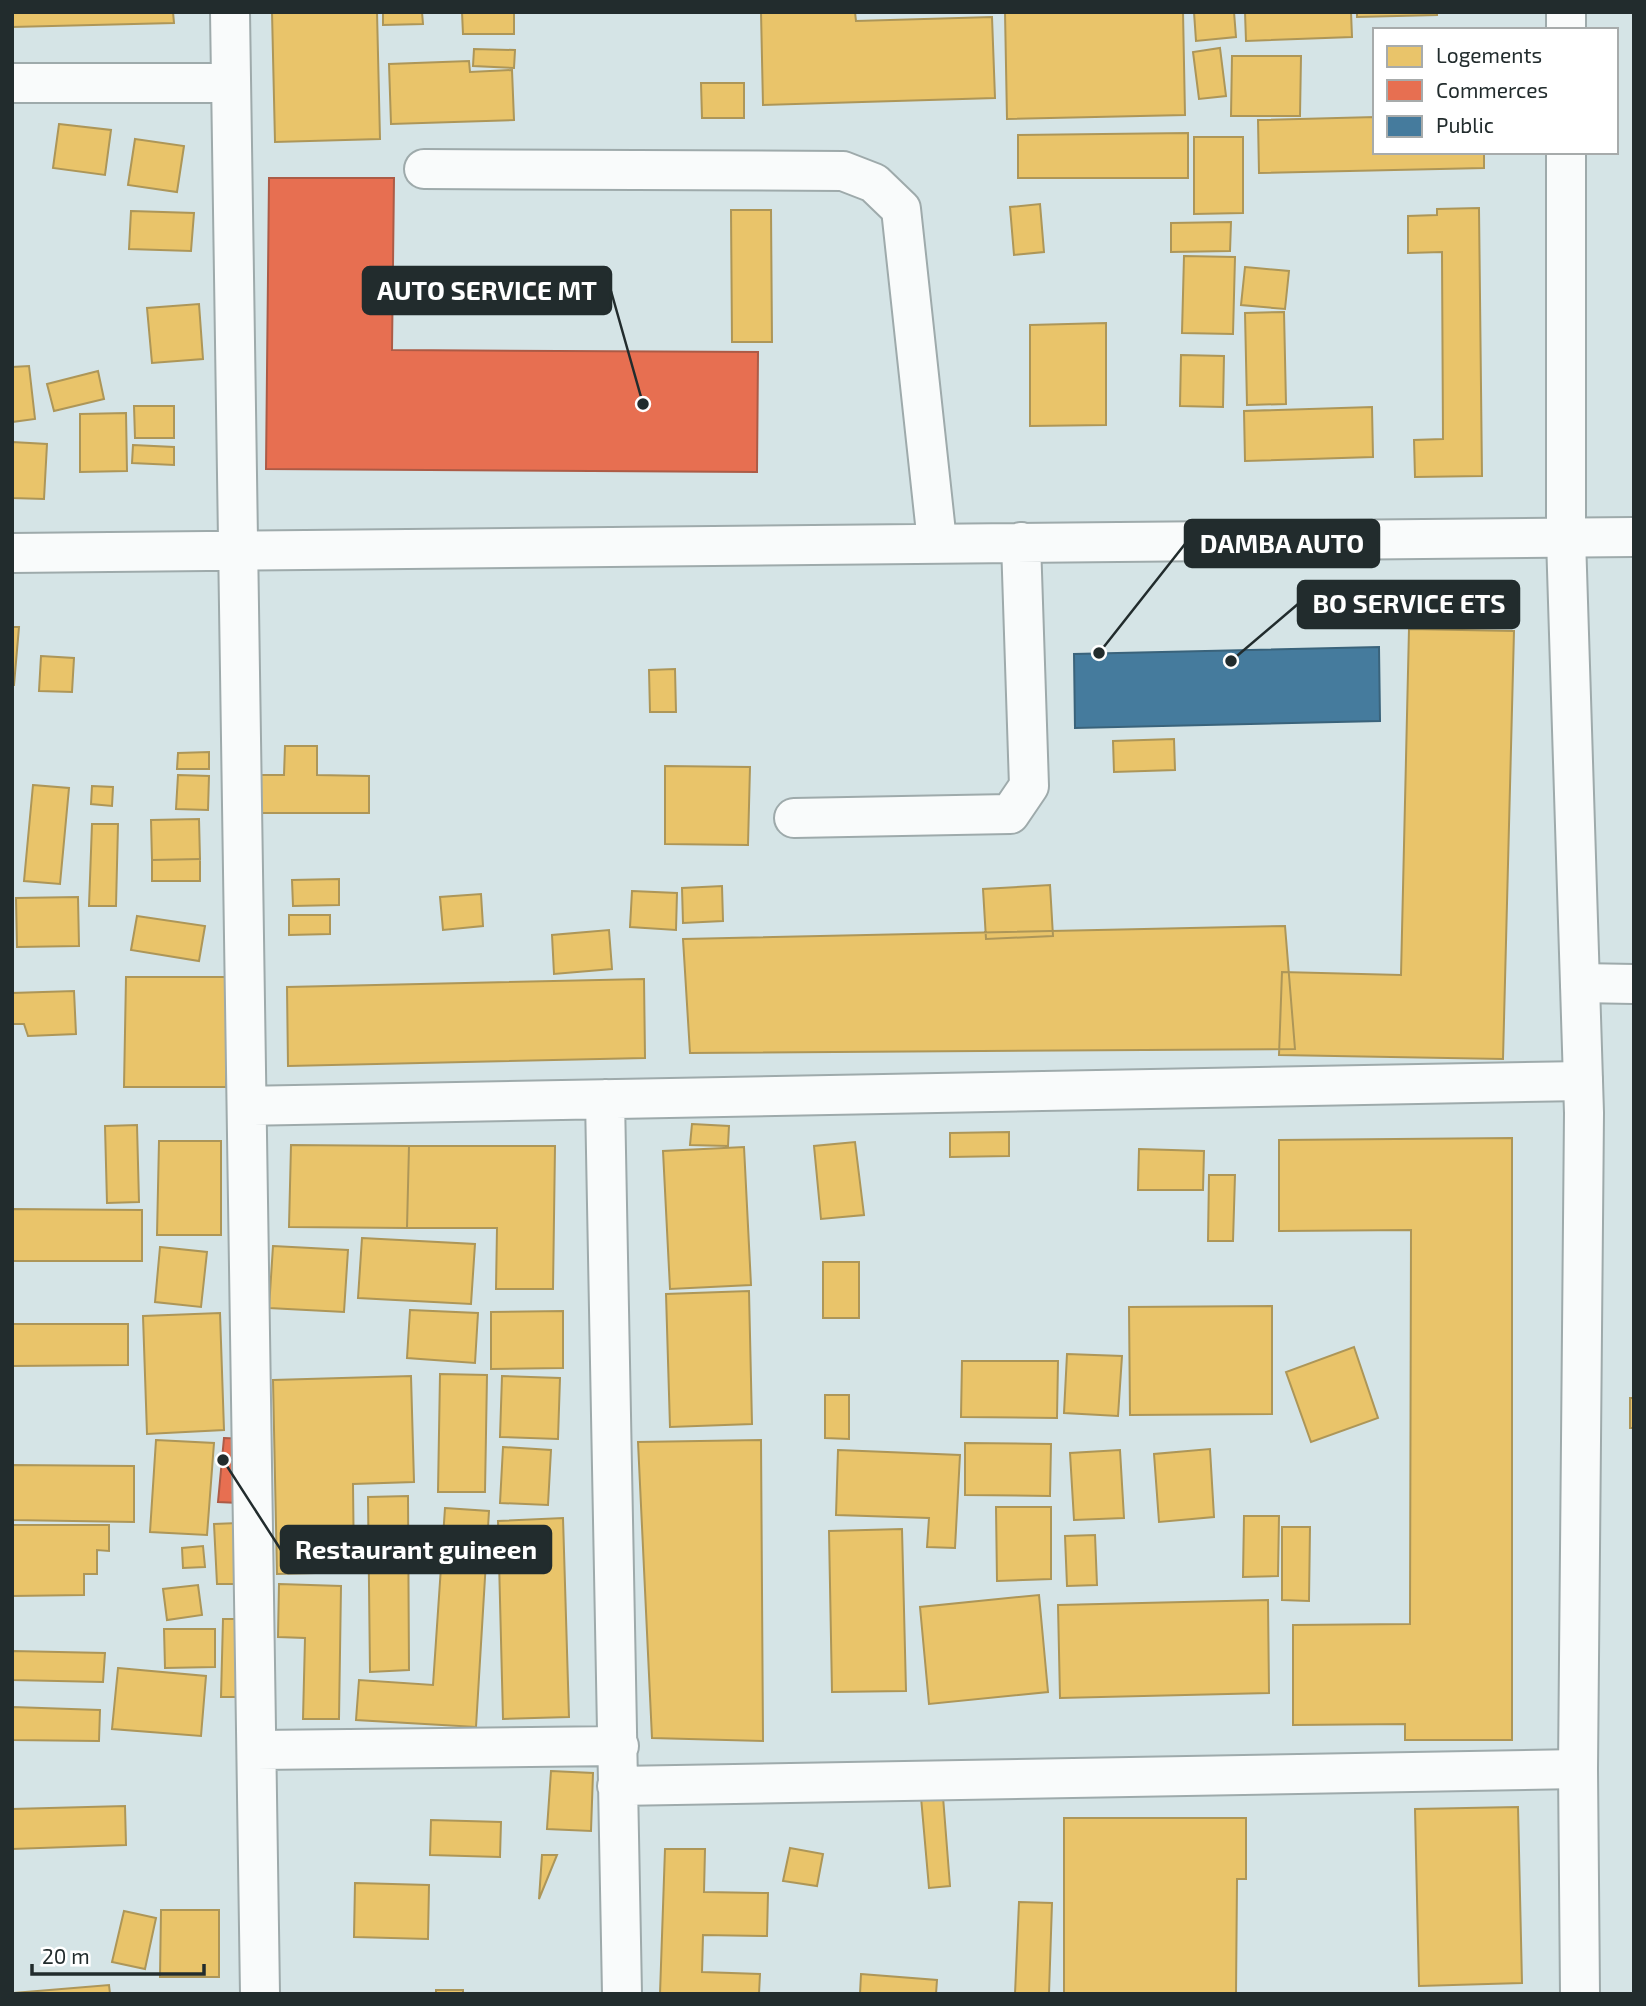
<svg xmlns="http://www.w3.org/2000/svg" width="1646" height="2006" viewBox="0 0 1646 2006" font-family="'Exo 2',sans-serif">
<rect width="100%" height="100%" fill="#d5e4e6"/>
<path fill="#e9c46a" stroke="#ad9658" stroke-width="2" d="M12,12H173L174,23L12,27Z
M272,12H377L380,139L275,142Z
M383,12H422L423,24L383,25Z
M462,12H514V34H463Z
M761,12H855L856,21L992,17L995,98L763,105Z
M1005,12H1183L1185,115L1007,119Z
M1194,12H1234L1236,37L1196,41Z
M1245,12H1351L1352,37L1246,41Z
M1357,12H1437V15L1357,17Z
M1220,48L1226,96L1199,99L1193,52Z
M474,49L515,50L514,68L473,66Z
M1232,56H1301L1300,116H1231Z
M469,61L470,72L512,70L514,120L391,124L389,64Z
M701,83H744V118H702Z
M1375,117V152H1484V168L1259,173L1258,120Z
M59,124L111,130L105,175L53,168Z
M1188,133V178H1018V135Z
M1194,137H1243V213L1194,214Z
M135,139L184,146L177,192L128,185Z
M1040,204L1044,252L1014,255L1010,207Z
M1479,208L1482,476L1415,477L1414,440L1443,439L1442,252L1408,253V216L1437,215V209Z
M731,210H771L772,342H732Z
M131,211L194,213L191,251L129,249Z
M1231,222L1230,251L1171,252V223Z
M1184,256L1235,257L1233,334L1182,333Z
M1245,267L1289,271L1285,309L1241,305Z
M199,304L203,359L152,363L147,308Z
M1284,312L1286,404L1247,405L1245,313Z
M1106,323V425L1030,426V325Z
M1181,355L1224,356L1223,407L1180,406Z
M29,366L35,419L12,422V367Z
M98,371L104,399L54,411L47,384Z
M134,406H174V438H135Z
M1372,407L1373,457L1245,461L1244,411Z
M126,413L127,471L80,472V414Z
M12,442L47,444L44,499L12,498Z
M133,445L174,447V465L132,463Z
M12,627H19L14,685H12Z
M1409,629L1514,631L1503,1059L1279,1055L1282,972L1401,975Z
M41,656L74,658L72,692L39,691Z
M675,669L676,712H650L649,670Z
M1174,739L1175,770L1114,772L1113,741Z
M285,746H317V775L369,776V813H260V775H284Z
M209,752V769H177L178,753Z
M665,766L750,767L748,845L665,844Z
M178,775L209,776L208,810L176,809Z
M33,785L69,788L60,884L24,881Z
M92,786L113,787L112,806L91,804Z
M199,819L200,859L152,860L151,820Z
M92,824H118L116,906H89Z
M200,859V881H152V860Z
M339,879V905L293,906L292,880Z
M1050,885L1053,936L986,939L983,889Z
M722,886L723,921L683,923L682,888Z
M632,891L677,893L676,930L630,927Z
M481,894L483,926L443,930L440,897Z
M78,897L79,946L17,947L16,898Z
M289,915H330V934L289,935Z
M137,916L205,926L199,961L131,950Z
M1285,926L1295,1049L690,1053L683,939Z
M609,930L612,969L554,974L552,935Z
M126,977H227L226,1087H124Z
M644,979L645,1058L288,1066L287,987Z
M74,991L76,1034L28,1036L24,1024H12V993Z
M692,1124L729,1126L728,1146L690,1145Z
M137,1125L139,1202L107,1203L105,1126Z
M1009,1132V1156L950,1157V1133Z
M1512,1138V1740H1405V1724L1293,1725V1625L1410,1624L1411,1230L1279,1231V1140Z
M159,1141H221V1235H157Z
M855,1142L864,1215L821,1219L814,1146Z
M291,1145L409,1146L407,1228L289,1227Z
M409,1146H555L553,1289H496L497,1228H407Z
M744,1147L751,1285L670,1289L663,1151Z
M1139,1149L1204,1151L1203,1190H1138Z
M1209,1175H1235L1233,1241H1208Z
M12,1209L142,1210V1261H12Z
M362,1238L475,1244L471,1304L358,1298Z
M273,1246L348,1250L344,1312L269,1308Z
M160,1247L207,1252L201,1307L155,1302Z
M823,1262H859V1318H823Z
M749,1291L752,1424L670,1427L666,1294Z
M1272,1306V1414L1130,1415L1129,1307Z
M410,1310L478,1313L475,1363L407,1358Z
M563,1311V1368L491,1369V1312Z
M220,1313L224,1430L147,1434L143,1316Z
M12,1324H128V1365L12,1366Z
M1354,1347L1378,1418L1311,1442L1286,1372Z
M1067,1354L1122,1356L1118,1416L1064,1413Z
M962,1361H1058L1057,1418L961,1417Z
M440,1374L487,1375L485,1492H438Z
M411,1376L414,1482L353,1484L354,1572L277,1574L273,1380Z
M502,1376L560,1378L558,1439L500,1437Z
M825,1395H849V1439L825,1438Z
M1630,1398H1634V1428H1630Z
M156,1440L214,1443L207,1535L150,1532Z
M761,1440L763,1741L652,1738L638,1442Z
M965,1443L1051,1444L1050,1496L965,1495Z
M503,1447L551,1450L548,1505L500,1503Z
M1210,1449L1214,1517L1159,1522L1154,1454Z
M838,1450L960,1455L955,1548L927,1547L929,1518L836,1515Z
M1120,1450L1124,1518L1074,1520L1070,1453Z
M12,1465L134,1466V1522L12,1520Z
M408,1496L409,1670L370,1672L368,1497Z
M996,1507H1051V1579L997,1581Z
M445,1508L489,1511L476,1727L356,1720L359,1680L433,1685Z
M1244,1516H1279L1278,1576L1243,1577Z
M563,1518L569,1717L503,1719L498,1521Z
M238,1523L241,1584H217L214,1524Z
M12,1525H109V1551L97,1550V1574H84V1595L12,1596Z
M1282,1527H1310L1309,1601L1282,1600Z
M902,1529L906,1691L832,1692L829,1531Z
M1095,1535L1097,1585L1067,1586L1065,1536Z
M203,1546L205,1567L183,1568L182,1548Z
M279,1584L341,1586L339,1719H303L305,1638L278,1637Z
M198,1585L202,1615L167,1620L163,1589Z
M1039,1595L1048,1692L929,1704L920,1607Z
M1268,1600L1269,1693L1060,1698L1058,1605Z
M223,1619H242L241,1697H221Z
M164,1629H215V1667L165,1668Z
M12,1651L105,1653L103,1682L12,1680Z
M118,1668L206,1676L201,1736L112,1729Z
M12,1707L100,1710L99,1741L12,1740Z
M551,1771L593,1773L591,1831L547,1829Z
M942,1784L950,1886L929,1888L920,1786Z
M125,1806L126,1845L12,1849V1809Z
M1518,1807L1522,1983L1419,1986L1415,1809Z
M1064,1818H1246V1879H1237L1236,1994H1064Z
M431,1820L501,1822L500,1857L430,1855Z
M790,1848L823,1854L817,1886L783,1881Z
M665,1849H705L704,1892L768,1893L767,1936L703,1935L702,1972L760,1974L759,1994H660Z
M542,1855H557L539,1899Z
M355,1883L429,1885L428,1939L354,1937Z
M1019,1902L1052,1903L1049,1994H1015Z
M161,1910H219V1977H160Z
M124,1911L156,1918L145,1969L112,1962Z
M861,1974L937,1980L936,1994H860Z
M109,1985L110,1994H14V1993Z
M436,1990H463V1994H436Z"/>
<path fill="#e76f51" stroke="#ac5b46" stroke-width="2" d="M269,178H394L392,350L758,352L757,472L266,469Z
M224,1438L245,1439L239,1503L218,1502Z"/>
<path fill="#457b9d" stroke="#3a637b" stroke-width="2" d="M1379,647L1380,721L1075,728L1074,654Z"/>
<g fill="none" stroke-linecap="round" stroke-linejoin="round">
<defs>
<path id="minor" d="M230,12L260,1994
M12,83H231
M424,169L843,171L874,183L901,209L937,542
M12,553L1634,537
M794,818L1010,814L1029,786L1021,542
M1580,983L1634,984
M605,1099L622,1994
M247,1106L1583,1081
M257,1750L619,1746
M617,1786L1578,1769"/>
<path id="major" d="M1566,30V12
M1566,152V538L1584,1113L1578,1769L1580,1994"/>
</defs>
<use href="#minor" stroke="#9eaaab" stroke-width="42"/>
<use href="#major" stroke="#9eaaab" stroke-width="42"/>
<use href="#minor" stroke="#f9fbfb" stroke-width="38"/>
<use href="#major" stroke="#f9fbfb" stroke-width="38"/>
</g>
<path fill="none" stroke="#222c2d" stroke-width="2.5" d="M643 404L611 291M1099 653L1185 544M1231 661L1298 604M223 1460L281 1550"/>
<g fill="#222c2d" stroke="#fff" stroke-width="2.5">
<circle cx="643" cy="404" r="7"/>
<circle cx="1099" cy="653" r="7"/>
<circle cx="1231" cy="661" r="7"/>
<circle cx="223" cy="1460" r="7"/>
</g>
<g fill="#222c2d" stroke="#222c2d" stroke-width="2.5">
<rect x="363" y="267" width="248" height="47" rx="7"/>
<rect x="1185" y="520" width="194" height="47" rx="7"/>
<rect x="1298" y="581" width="221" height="47" rx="7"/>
<rect x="281" y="1526" width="270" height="47" rx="7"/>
</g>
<g font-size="26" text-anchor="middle" font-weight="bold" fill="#fff">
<text x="487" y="300">AUTO SERVICE MT</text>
<text x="1282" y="553">DAMBA AUTO</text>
<text x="1409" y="613">BO SERVICE ETS</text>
<text x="416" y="1559">Restaurant guineen</text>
</g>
<rect width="1646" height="2006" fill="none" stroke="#222c2d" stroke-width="28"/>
<rect x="1373" y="28" width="245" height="126" fill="#ffffff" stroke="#a7abab" stroke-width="2"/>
<rect x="1387" y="46" width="35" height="21" fill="#e9c46a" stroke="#a7abab" stroke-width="2"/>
<text x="1436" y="63" font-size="21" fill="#222c2d">Logements</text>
<rect x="1387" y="80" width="35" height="21" fill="#e76f51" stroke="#a7abab" stroke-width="2"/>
<text x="1436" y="98" font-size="21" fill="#222c2d">Commerces</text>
<rect x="1387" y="116" width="35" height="21" fill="#457b9d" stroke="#a7abab" stroke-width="2"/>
<text x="1436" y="133" font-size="21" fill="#222c2d">Public</text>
<path d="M32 1964v10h172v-10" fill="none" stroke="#222c2d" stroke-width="3.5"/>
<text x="42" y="1964" font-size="21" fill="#222c2d" stroke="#ffffff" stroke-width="5" paint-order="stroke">20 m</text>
</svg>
